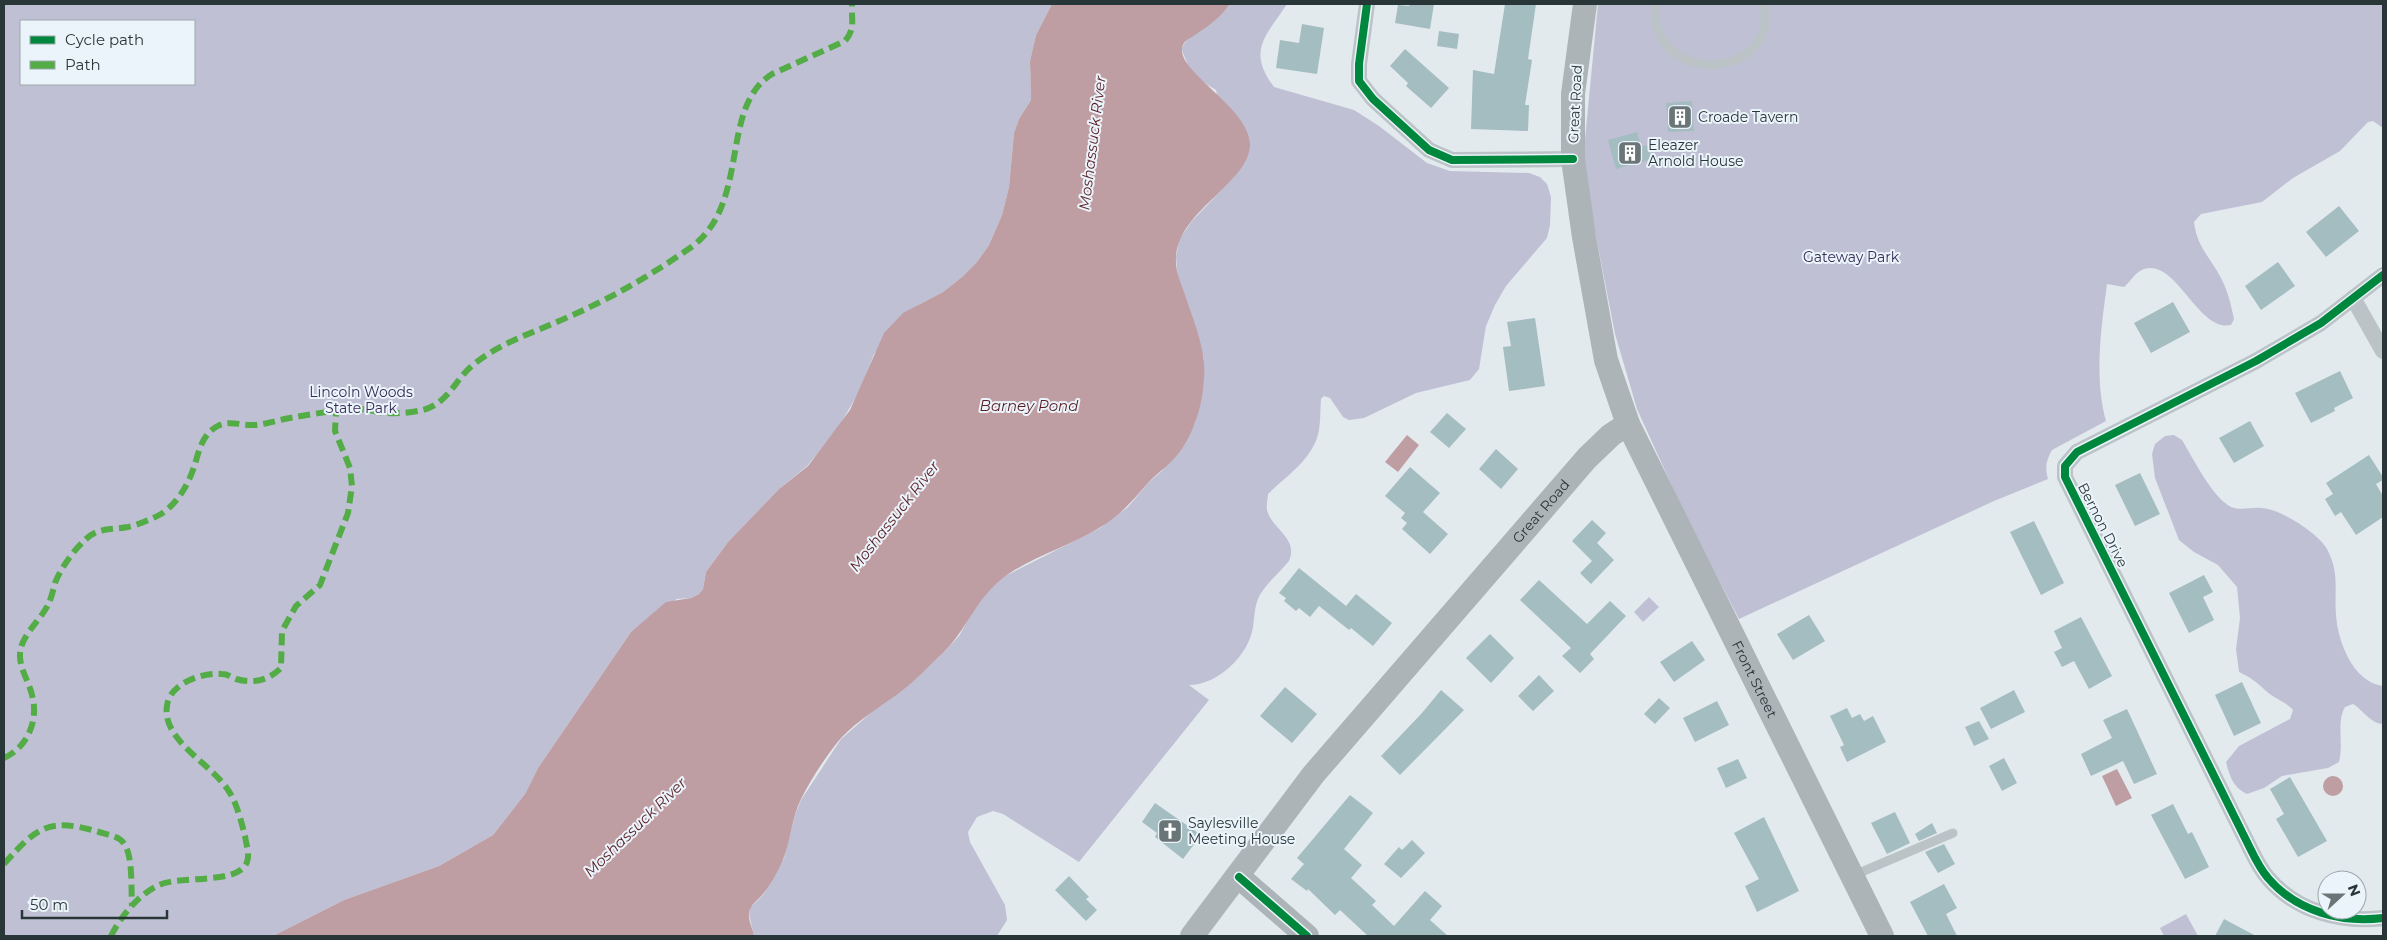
<svg xmlns="http://www.w3.org/2000/svg" width="2387" height="940" viewBox="0 0 2387 940" font-family="Montserrat,sans-serif">
<rect width="100%" height="100%" fill="#e2eaee"/>
<path fill="#c0c0d5" fill-rule="evenodd" d="M4,4H1052L1036,35L1030,61L1031,100L1019,119L1014,133L1009,187L1002,215L989,245L977,262L962,277L943,292L918,305L874,354L859,392L838,428L807,466L779,489L728,542L706,572L703,589L699,594L691,598L677,599L631,632L538,768L525,794L493,835L439,866L344,900L273,936H4ZM21,21H194V84H21Z
M1230,4H1287C1267,35 1246,50 1274,87L1354,110L1379,126L1427,163L1450,171L1529,173L1540,177L1547,184L1551,197L1550,225L1547,238L1506,286L1495,305L1486,326L1479,369L1470,380L1416,393L1364,418L1349,420L1343,417L1330,398L1324,396L1321,399C1320,411 1321,427 1317,438C1308,463 1285,477 1268,494C1268,499 1266,505 1267,510C1272,530 1299,538 1289,561C1280,572 1268,582 1261,593C1254,605 1255,614 1253,627C1249,655 1218,685 1189,685L1209,700L1079,862L1003,814L993,811L977,817L968,832L970,842L1005,905L1007,920L997,936H754L749,914L751,907L763,895L784,858L795,815L801,800L841,739L873,711L905,688L943,653L959,636L981,597L1005,576L1100,528L1128,507L1149,482L1163,470L1195,423L1204,382V359L1178,278L1176,258L1179,240L1192,221L1234,177L1216,90C1204,83 1190,74 1186,60C1185,57 1182,52 1182,49C1183,36 1223,19 1230,4Z
M1598,4H2383V128L2373,121L2368,122L2340,151L2293,178L2262,202L2201,214L2194,222C2197,247 2210,257 2221,278C2228,291 2231,305 2234,319L2231,325C2198,332 2176,258 2144,269C2135,272 2131,281 2124,287L2107,284C2101,329 2094,377 2106,421L2052,450C2046,461 2045,467 2048,479L1994,501L1739,619L1686,517L1637,409L1615,334L1585,180V139Z
M2174,435L2182,440C2193,458 2212,497 2231,507C2241,511 2251,507 2261,508C2279,508 2318,533 2327,549C2340,573 2334,591 2336,615C2338,642 2353,682 2383,686V724C2370,723 2364,711 2353,704L2345,707C2336,723 2344,743 2339,762L2328,768L2282,776L2264,788L2247,794C2233,787 2230,777 2226,762L2239,746L2290,719L2293,710C2285,701 2275,699 2266,691C2256,682 2252,678 2239,672L2236,649L2240,618L2237,587L2218,565L2194,552L2179,540L2155,478L2152,454L2155,444L2165,436Z
M1649,597L1659,607L1643,622L1634,612Z
M2186,914L2198,936H2164L2160,928Z"/>
<path fill="#be9ea3" d="M1052,4H1230C1223,15 1210,25 1199,32C1195,36 1188,38 1184,43C1168,68 1249,105 1250,144C1250,183 1178,210 1176,258C1175,272 1182,285 1186,298C1193,318 1202,342 1204,362C1206,393 1197,430 1178,454C1170,465 1157,473 1148,483C1132,501 1120,516 1099,528C1070,546 1029,558 1003,578C975,600 968,628 943,653C930,665 917,679 903,690C882,706 859,719 841,738C826,756 811,779 801,799C791,819 791,842 782,862C777,873 771,884 763,894C758,900 751,904 749,913C748,921 753,928 754,936H273L344,900L439,866L493,835L525,794L538,768L631,632L666,602L691,598L699,594L703,589L706,572L728,542L779,489L808,466L850,410L884,333L903,313L943,292L962,277L977,262L989,245L1002,215L1009,187L1014,133L1019,119L1031,100L1030,61L1036,35Z
M1407,435L1419,445L1398,472L1385,462Z
M2117,769L2132,798L2116,806L2102,776Z
M2323 786a10 10 0 1 1 20 0a10 10 0 1 1-20 0Z"/>
<path fill="#a4bdc1" d="M1410,4H1434L1430,29L1395,23L1398,5L1409,6Z
M1505,4H1536L1528,59L1532,60L1525,105H1529L1528,131L1471,129L1473,70L1494,74Z
M1302,24L1324,28L1317,74L1276,68L1280,40L1299,43Z
M1439,31L1459,34L1457,49L1437,46Z
M1405,49L1449,88L1431,108L1406,86L1408,83L1390,66Z
M1692,101L1694,131L1668,132L1666,103Z
M1637,132L1641,147L1647,145L1651,159L1616,169L1608,140Z
M2339,206L2359,231L2326,257L2306,232Z
M2278,262L2295,286L2261,310L2245,286Z
M2173,302L2190,332L2151,353L2134,323Z
M1535,318L1545,386L1509,391L1503,347L1511,346L1507,322Z
M2340,371L2353,398L2334,408L2335,411L2311,423L2295,393Z
M1447,413L1466,429L1449,448L1430,432Z
M2250,421L2264,446L2234,463L2219,438Z
M1496,449L1518,469L1501,489L1479,469Z
M2369,455L2383,477V480L2376,484L2383,496V517L2356,535L2341,512L2335,516L2325,499L2333,494L2326,483Z
M1410,467L1440,493L1423,512L1448,534L1430,554L1402,529L1407,523L1401,518L1405,513L1385,496Z
M2140,473L2160,514L2135,526L2115,485Z
M1592,520L1606,533L1597,543L1614,560L1591,584L1580,573L1592,561L1572,541Z
M2034,521L2064,583L2041,595L2010,532Z
M1299,568L1346,606L1356,594L1392,623L1373,646L1351,628L1349,630L1319,606L1310,617L1299,608L1296,611L1284,601L1286,598L1279,593Z
M2204,575L2213,592L2203,597L2214,620L2189,633L2169,593Z
M1539,580L1587,624L1610,601L1626,616L1590,654L1594,659L1580,673L1562,656L1571,648L1520,600Z
M1809,615L1825,641L1793,660L1777,634Z
M2081,617L2112,676L2089,689L2074,661L2062,667L2054,652L2062,648L2054,631Z
M1490,634L1514,658L1491,683L1466,658Z
M1692,641L1705,660L1674,682L1660,662Z
M1539,675L1554,691L1533,711L1518,696Z
M2242,682L2261,723L2234,736L2215,695Z
M1285,687L1317,714L1292,743L1260,716Z
M1441,690L1464,710L1400,775L1381,756L1422,713Z
M2014,690L2025,712L1991,729L1980,708Z
M1659,698L1670,708L1655,724L1644,714Z
M1717,701L1729,725L1695,742L1683,718Z
M1847,708L1852,718L1860,714L1864,721L1873,716L1886,742L1847,762L1840,747L1844,745L1830,716Z
M2127,709L2157,774L2134,784L2123,761L2091,776L2081,754L2112,738L2103,720Z
M1979,721L1989,739L1974,746L1965,727Z
M2004,758L2017,783L2002,791L1989,766Z
M1738,759L1747,778L1726,788L1717,768Z
M2290,777L2327,841L2298,857L2276,819L2284,814L2270,789Z
M1350,795L1373,813L1344,849L1362,865L1351,878L1376,901L1372,905L1394,926L1425,891L1442,906L1430,920L1448,936H1368L1340,910L1335,915L1308,889L1307,891L1291,879L1304,864L1297,858Z
M1155,803L1201,835L1183,859L1155,837L1157,833L1142,822Z
M2173,804L2188,834L2192,832L2209,867L2185,879L2151,815Z
M1895,812L1910,843L1887,854L1871,823Z
M1764,817L1799,891L1757,912L1745,886L1759,879L1734,833Z
M1932,823L1937,833L1919,841L1915,834Z
M1412,840L1425,853L1401,878L1384,864L1399,847L1402,850Z
M1944,844L1955,864L1938,873L1925,852Z
M1069,876L1089,897L1086,899L1097,910L1086,921L1055,890Z
M1944,884L1957,908L1946,914L1957,936H1928L1910,902Z
M2224,919L2256,936H2215Z"/>
<g fill="none" stroke-linecap="round" stroke-linejoin="round">
<path stroke="#bbc3c7" stroke-width="9" d="M1655,4C1656,10 1655,17 1656,23C1670,88 1779,73 1764,4
M1852,876L1953,833"/>
<path stroke="#bbc3c7" stroke-width="16" d="M1367,4L1359,64V81L1373,99L1429,150L1452,160L1573,159
M2383,275L2321,323L2256,361L2077,452L2065,466V477L2247,842C2253,854 2259,868 2268,878C2297,912 2342,923 2383,918
M2353,298L2383,351"/>
<g stroke="#acb4b7" stroke-width="24">
<path id="s1" d="M1585,4L1573,94V159L1584,237L1606,360L1628,424L1882,936"/>
<path d="M1239,877L1307,936"/>
<path id="s2" d="M1192,936L1313,775L1587,458L1611,435L1628,424"/>
</g>
<path stroke="#53ac46" stroke-width="6" stroke-dasharray="12 6" stroke-linecap="butt" d="M4,758C28,747 39,720 32,695C29,682 20,669 20,656C19,637 40,621 48,605C51,599 53,591 55,583C61,568 73,551 85,540C98,527 111,530 128,527C138,525 152,519 161,514C177,504 188,485 194,467C199,452 201,436 216,427C229,419 241,426 255,425C267,424 278,420 290,418C312,414 337,410 359,409C369,409 379,413 388,413C399,414 413,412 423,410C449,403 455,379 474,364C503,341 536,332 568,317C612,298 651,275 690,248C752,204 718,108 772,74L845,41C856,28 851,20 852,4
M4,864C37,827 48,817 99,832C109,835 120,836 125,845C133,858 131,890 132,906
M111,936C121,916 139,894 159,885C180,875 239,885 247,862C250,854 246,844 245,836C241,821 237,803 228,790C210,762 157,738 168,701C174,682 204,672 222,674C228,674 231,677 236,679C254,684 269,680 281,668L282,631L296,606L320,585L348,513L352,486L350,468L335,431L336,413"/>
<defs>
<path id="cycleway" d="M1367,4L1359,64V81L1373,99L1429,150L1452,160L1573,159
M2383,275L2321,323L2256,361L2077,452L2065,466V477L2247,842C2253,854 2259,868 2268,878C2297,912 2342,923 2383,918
M1239,877L1307,936"/>
</defs>
<use href="#cycleway" stroke="#ebf4fa" stroke-width="11"/>
<use href="#cycleway" stroke="#00873e" stroke-width="8"/>
</g>
<defs>
<symbol id="building-square" viewBox="-11 -11 22 22"><rect x="-9" y="-9" width="18" height="18" rx="4" fill="#6a7578" stroke="#ebf4fa"/><path d="M-4-6H4V6H1V3H-1V6H-4ZM-2.5-4.3h1.7v1.8h-1.7ZM.8-4.3h1.7v1.8H.8ZM-2.5-1h1.7V.8h-1.7ZM.8-1h1.7V.8H.8Z" fill="#fff"/></symbol>
<symbol id="church-square" viewBox="-11 -11 22 22"><rect x="-9" y="-9" width="18" height="18" rx="4" fill="#6a7578" stroke="#ebf4fa"/><path d="M-1.2-6h2.4v3.5h3.3v2.4h-3.3V6h-2.4V-.1h-3.3v-2.4h3.3Z" fill="#fff"/></symbol>
</defs>
<g fill-rule="evenodd">
<use href="#building-square" x="1666" y="103" width="28" height="28"/>
<use href="#building-square" x="1616" y="139" width="28" height="28"/>
<use href="#church-square" x="1156" y="817" width="28" height="28"/>
</g>
<g text-anchor="middle" dominant-baseline="central" stroke-width="4" stroke-linejoin="round" paint-order="stroke">
<g font-size="14" fill="#293638" stroke="#ebf4fa">
<text transform="translate(1575 104) rotate(-87)">Great Road</text>
<text stroke="none"><textPath href="#s2" startOffset="550">Great Road</textPath></text>
<text transform="translate(2103 525) rotate(63)">Bernon Drive</text>
<text stroke="none"><textPath href="#s1" startOffset="712">Front Street</textPath></text>
</g>
<g font-size="14" fill="#293638" stroke="#ebf4fa" text-anchor="start">
<text x="1698" y="117">Croade Tavern</text>
<text x="1648" y="145">Eleazer<tspan x="1648" dy="16">Arnold House</tspan></text>
<text x="1188" y="823">Saylesville<tspan x="1188" dy="16">Meeting House</tspan></text>
</g>
<g font-size="14" fill="#362d56" stroke="#ebf4fa">
<text x="1851" y="257">Gateway Park</text>
<text x="361" y="392">Lincoln Woods<tspan x="361" dy="16">State Park</tspan></text>
</g>
<g font-size="15" font-style="italic" fill="#591f25" stroke="#ebf4fa">
<text transform="translate(1092 143) rotate(-83)">Moshassuck River</text>
<text x="1029" y="405">Barney Pond</text>
<text transform="translate(894 516) rotate(-52)">Moshassuck River</text>
<text transform="translate(635 827) rotate(-44)">Moshassuck River</text>
</g>
</g>
<rect width="2387" height="940" fill="none" stroke="#293638" stroke-width="10"/>
<rect x="20" y="20" width="175" height="65" fill="#ebf4fa" stroke="#9da8ac"/>
<rect x="30" y="36" width="25" height="8" fill="#00873e" stroke="#9da8ac"/>
<text x="65" y="45" font-size="15" fill="#293638">Cycle path</text>
<rect x="30" y="61" width="25" height="8" fill="#53ac46" stroke="#9da8ac"/>
<text x="65" y="70" font-size="15" fill="#293638">Path</text>
<g transform="translate(2342 895) rotate(69)"><circle r="24" fill="#ebf4fa" stroke="#9da8ac"/>
<path d="M0-4L9 19L0 12L-9 19Z" fill="#6a7578"/>
<text y="-8" font-size="14" font-weight="bold" text-anchor="middle" fill="#293638">N</text>
</g>
<path d="M22 910v8h145v-8" fill="none" stroke="#293638" stroke-width="2.5"/>
<text x="30" y="910" font-size="15" fill="#293638" stroke="#ebf4fa" stroke-width="4" paint-order="stroke">50 m</text>
</svg>
